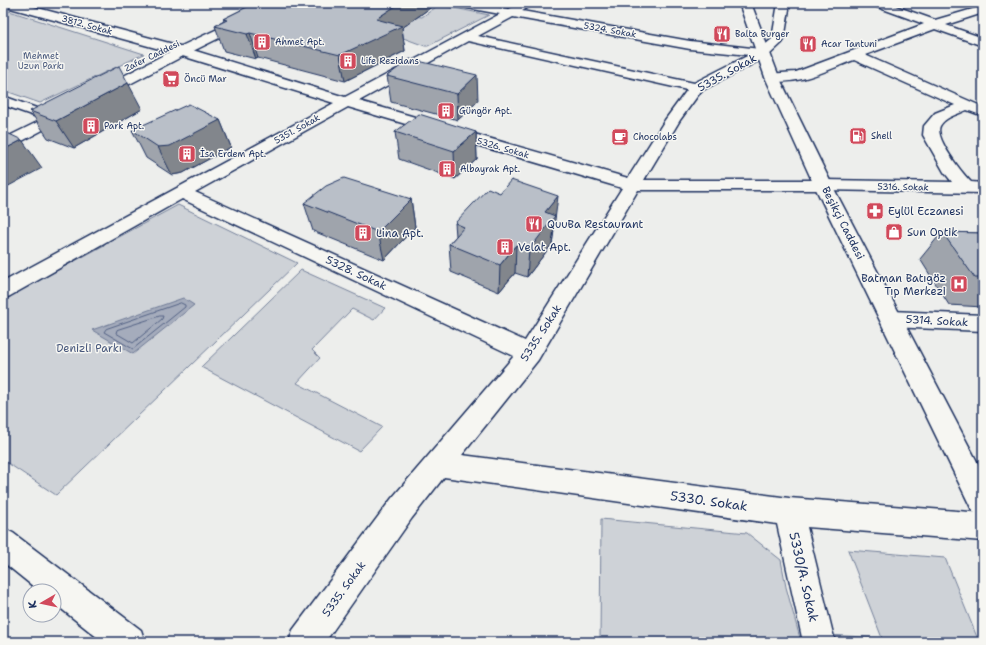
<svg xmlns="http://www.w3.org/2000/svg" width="986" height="645" viewBox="0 0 986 645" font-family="'Shantell Sans',sans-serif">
<rect width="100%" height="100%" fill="#edeeec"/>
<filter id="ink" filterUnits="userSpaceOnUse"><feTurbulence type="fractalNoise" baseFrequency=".025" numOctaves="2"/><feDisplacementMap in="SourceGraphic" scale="8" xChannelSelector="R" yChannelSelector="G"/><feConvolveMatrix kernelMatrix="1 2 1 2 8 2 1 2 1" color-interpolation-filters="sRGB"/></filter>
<g filter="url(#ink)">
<path fill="#ced2d7" stroke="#74809a" d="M439,5L489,15L428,46H425L387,32L413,16L422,17Z
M3,10V9L144,54L40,103L3,90Z
M178,205L297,263L56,495L3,460V300Z
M301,270L385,308L374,320L352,309L312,350L320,358L297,383L382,427L359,451L201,367Z
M601,519L747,533L781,560L786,587L801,642H600Z
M848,550L945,558L979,642H830L828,635L882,638Z"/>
<path fill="#a5acbc" stroke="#6e7a96" d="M183,298L194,305L133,354L92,330Z"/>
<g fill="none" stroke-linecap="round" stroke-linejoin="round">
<path stroke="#526184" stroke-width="1" d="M181,303L185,305V307L133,349L104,332L106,329Z
M160,316H163L162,319L133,343L116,333L117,330Z"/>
<defs>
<path id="street" d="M3,3H19L173,44L345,97L500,14L457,6L453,5L451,3H476L509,9L521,3H535L522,11L690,41L760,49L772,39L778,3H790L784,40L782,43L768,56L701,91L680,120L644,180H823L952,182L944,172L923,135L924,126L935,113L955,105L854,60C827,70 796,87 767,80L765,77L767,74L796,72L924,24L872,5L870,3H887L935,20L983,6V13L946,25L983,38V46L935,29L865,55L983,107V116L967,110C958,114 945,117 940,126C934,138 962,173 971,182L983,183V193L823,190H638L538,360L462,455L789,498L983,513V541L807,527L835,642H803L777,524L444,477L412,518L325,642H289L293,630L392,498L514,356L182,199L10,296L3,299V282L334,103L163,50L3,6ZM513,17L690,49L749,55L694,83L478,36ZM468,41L687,90L665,120L628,178L359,101ZM348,107L622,188L525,341L195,192Z
M3,96L42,110L44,113L42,116L37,117L3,105Z
M891,311L983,315V331L891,327L883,325L880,319L883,313Z
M3,528L13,533L141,630L145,642H103L54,603V591H39L3,562Z"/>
<path id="secondary" d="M273,3H288L286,5L187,54L105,97L100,98L95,97L93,94L95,91L177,48Z
M739,3H751L779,77L832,185L983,473V516L973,512L814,185L765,77Z
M66,108L71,109L73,112L71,115L9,148L3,150V139Z"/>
</defs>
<use href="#street" stroke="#1b2f5e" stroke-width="3"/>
<use href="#secondary" stroke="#1b2f5e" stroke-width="3"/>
<use href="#street" fill="#f6f6f2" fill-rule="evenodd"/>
<use href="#secondary" fill="#f6f6f2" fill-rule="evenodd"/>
</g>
<path fill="#9fa4ac" stroke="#1b2f5e" d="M255,3H437L402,28L405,51L345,81L258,58L256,59L224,51L215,26L224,21L223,19Z
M410,59L478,101L458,120L391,102L387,76Z
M142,109L74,148L48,138L30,111Z
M220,120L231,147L183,173L172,175L146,158L132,130Z
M395,132H476L477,159L455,179L399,159Z
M411,199L415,227L384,260L313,231L304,203Z
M455,223L555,224L552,244L527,277L515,273L499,292L451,272L449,244L456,236Z
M942,232L983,233V307L949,305L920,259Z"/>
<path fill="#82868c" stroke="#1b2f5e" d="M400,3H437L402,28L405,51L345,81L340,55L376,19Z
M250,33L258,58L256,59L247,34Z
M477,75L478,101L458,120L457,94Z
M128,83L142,109L74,148L56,121Z
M220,120L231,147L183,173L172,175L158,147Z
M476,132L477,159L455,179L454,151Z
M22,140L42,168L3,189V150Z
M558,196L552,244L527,277L529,250L545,212Z
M411,199L415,227L384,260L378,232Z
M516,245L515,273L499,292L500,265Z"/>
<path fill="#b9bfc8" stroke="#1b2f5e" d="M255,3H400L376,19L402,26L340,55L250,33L247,34L215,26L227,20L223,19Z
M410,59L477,75L457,94L387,76Z
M119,66L128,83L56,121L30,111Z
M189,104L220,120L170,146L158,147L132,130Z
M419,114L476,132L454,151L395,132Z
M3,131L22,140L3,150Z
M344,178L411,199L378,232L304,203L326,186Z
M511,180L558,196L545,212L555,216L529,250L516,245L500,265L449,244L464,227L455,223L488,188L500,193Z
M942,232L983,233V278H975Z"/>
</g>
<defs>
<symbol id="restaurant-square" viewBox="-11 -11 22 22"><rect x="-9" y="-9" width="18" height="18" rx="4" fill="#d1495b" stroke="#f6f6f2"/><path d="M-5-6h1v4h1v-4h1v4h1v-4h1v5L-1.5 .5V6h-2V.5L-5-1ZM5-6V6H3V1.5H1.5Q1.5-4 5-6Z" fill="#fff"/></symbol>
<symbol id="building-square" viewBox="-11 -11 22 22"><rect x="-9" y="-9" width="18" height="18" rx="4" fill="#d1495b" stroke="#f6f6f2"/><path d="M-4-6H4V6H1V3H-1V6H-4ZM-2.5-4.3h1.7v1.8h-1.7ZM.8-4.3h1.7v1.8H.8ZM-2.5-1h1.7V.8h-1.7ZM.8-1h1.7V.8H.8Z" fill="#fff"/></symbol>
<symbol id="supermarket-square" viewBox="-11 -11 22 22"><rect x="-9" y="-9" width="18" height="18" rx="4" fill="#d1495b" stroke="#f6f6f2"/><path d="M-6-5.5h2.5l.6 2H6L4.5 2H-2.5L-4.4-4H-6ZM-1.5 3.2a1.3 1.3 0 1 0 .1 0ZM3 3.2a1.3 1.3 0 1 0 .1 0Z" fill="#fff"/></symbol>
<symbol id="fuel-square" viewBox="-11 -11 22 22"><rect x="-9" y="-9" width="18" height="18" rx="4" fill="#d1495b" stroke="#f6f6f2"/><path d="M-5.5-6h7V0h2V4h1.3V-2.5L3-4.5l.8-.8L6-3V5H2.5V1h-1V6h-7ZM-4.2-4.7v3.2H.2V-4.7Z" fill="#fff"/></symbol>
<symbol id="cafe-square" viewBox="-11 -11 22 22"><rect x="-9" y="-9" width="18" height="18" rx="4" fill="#d1495b" stroke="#f6f6f2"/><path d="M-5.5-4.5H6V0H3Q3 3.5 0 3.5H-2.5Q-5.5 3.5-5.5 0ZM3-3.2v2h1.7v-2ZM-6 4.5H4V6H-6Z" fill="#fff"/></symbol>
<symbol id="pharmacy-square" viewBox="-11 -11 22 22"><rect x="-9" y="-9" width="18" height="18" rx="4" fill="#d1495b" stroke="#f6f6f2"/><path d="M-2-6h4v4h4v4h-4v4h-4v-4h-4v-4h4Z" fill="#fff"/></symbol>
<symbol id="shop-square" viewBox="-11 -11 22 22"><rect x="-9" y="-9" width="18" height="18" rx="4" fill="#d1495b" stroke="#f6f6f2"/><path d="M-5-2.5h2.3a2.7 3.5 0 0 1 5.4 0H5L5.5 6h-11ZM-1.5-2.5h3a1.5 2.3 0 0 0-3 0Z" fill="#fff"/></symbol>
<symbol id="hospital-square" viewBox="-11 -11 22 22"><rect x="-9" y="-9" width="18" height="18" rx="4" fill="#d1495b" stroke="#f6f6f2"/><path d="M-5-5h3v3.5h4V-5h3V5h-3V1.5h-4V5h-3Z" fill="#fff"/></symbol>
</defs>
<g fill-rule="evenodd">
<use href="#restaurant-square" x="712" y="24" width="20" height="20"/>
<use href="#building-square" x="252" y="32" width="20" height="20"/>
<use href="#restaurant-square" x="798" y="34" width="20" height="20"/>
<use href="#building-square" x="338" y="51" width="20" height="20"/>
<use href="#supermarket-square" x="161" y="69" width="20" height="20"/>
<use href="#building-square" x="436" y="101" width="20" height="20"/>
<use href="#building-square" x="81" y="116" width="20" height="20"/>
<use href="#fuel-square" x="848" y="126" width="20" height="20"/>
<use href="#cafe-square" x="610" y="127" width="20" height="20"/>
<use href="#building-square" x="177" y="144" width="20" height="20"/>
<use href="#building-square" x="437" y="159" width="20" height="20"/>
<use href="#pharmacy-square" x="865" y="201" width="20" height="20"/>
<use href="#restaurant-square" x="524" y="214" width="20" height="20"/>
<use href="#shop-square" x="884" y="222" width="20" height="20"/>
<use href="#building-square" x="353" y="223" width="20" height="20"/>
<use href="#building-square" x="495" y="237" width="20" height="20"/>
<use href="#hospital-square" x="949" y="274" width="20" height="20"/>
</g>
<g text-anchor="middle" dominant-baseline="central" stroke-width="3" stroke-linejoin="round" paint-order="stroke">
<g font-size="9" fill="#1b2f5e" stroke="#f6f6f2">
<text transform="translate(87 25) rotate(15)">3812. Sokak</text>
<text transform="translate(610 30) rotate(10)">5324. Sokak</text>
<text transform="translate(152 56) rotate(-26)">Zafer Caddesi</text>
<text transform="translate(297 129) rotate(-29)">5351. Sokak</text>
<text transform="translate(503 148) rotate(16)">5326. Sokak</text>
<text transform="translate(903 187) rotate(1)">5316. Sokak</text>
</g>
<g font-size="9" fill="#1b2f5e" stroke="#f6f6f2" text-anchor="start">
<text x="735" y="34">Balta Burger</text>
<text x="275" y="42">Ahmet Apt.</text>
<text x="821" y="44">Acar Tantuni</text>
<text x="361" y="61">Life Rezidans</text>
<text x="184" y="79">Öncü Mar</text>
<text x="459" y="111">Güngör Apt.</text>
<text x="104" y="126">Park Apt.</text>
<text x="871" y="136">Shell</text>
<text x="633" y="137">Chocolabs</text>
<text x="200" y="154">İsa Erdem Apt.</text>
<text x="460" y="169">Albayrak Apt.</text>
</g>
<g font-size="9" fill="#48587c" stroke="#f6f6f2">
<text x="41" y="56">Mehmet<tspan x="41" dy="10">Uzun Parkı</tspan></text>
</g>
<g font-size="11" fill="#1b2f5e" stroke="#f6f6f2">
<text transform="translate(727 73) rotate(-29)">5335. Sokak</text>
<text transform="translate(843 223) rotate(63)">Beşikçi Caddesi</text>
<text transform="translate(356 273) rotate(25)">5328. Sokak</text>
<text transform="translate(937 321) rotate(3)">5314. Sokak</text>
<text transform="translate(541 333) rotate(-57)">5335. Sokak</text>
<text transform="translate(344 589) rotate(-54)">5335. Sokak</text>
</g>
<g font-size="11" fill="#1b2f5e" stroke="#f6f6f2" text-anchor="start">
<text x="888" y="211">Eylül Eczanesi</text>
<text x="547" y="224">QuuBa Restaurant</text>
<text x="907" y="232">Sun Optik</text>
<text x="376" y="233">Lina Apt.</text>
<text x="518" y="247">Velat Apt.</text>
<text x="946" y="278" text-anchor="end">Batman Batıgöz<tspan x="946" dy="13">Tıp Merkezi</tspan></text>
</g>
<g font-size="11" fill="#48587c" stroke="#f6f6f2">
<text x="89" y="348">Denizli Parkı</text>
</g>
<g font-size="13" fill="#1b2f5e" stroke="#f6f6f2">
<text transform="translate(709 501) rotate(8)">5330. Sokak</text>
<text transform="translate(804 577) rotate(77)">5330/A. Sokak</text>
</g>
</g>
<rect width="986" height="645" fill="none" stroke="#f6f6f2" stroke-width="16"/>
<rect x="8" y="8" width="970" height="629" fill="none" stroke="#1b2f5e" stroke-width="1.5" filter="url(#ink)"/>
<g transform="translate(42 603) rotate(261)"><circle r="19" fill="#f6f6f2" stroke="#9ea6b7"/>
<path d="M0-3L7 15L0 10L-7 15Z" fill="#d1495b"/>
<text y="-6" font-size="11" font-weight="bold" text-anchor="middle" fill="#1b2f5e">K</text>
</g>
</svg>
